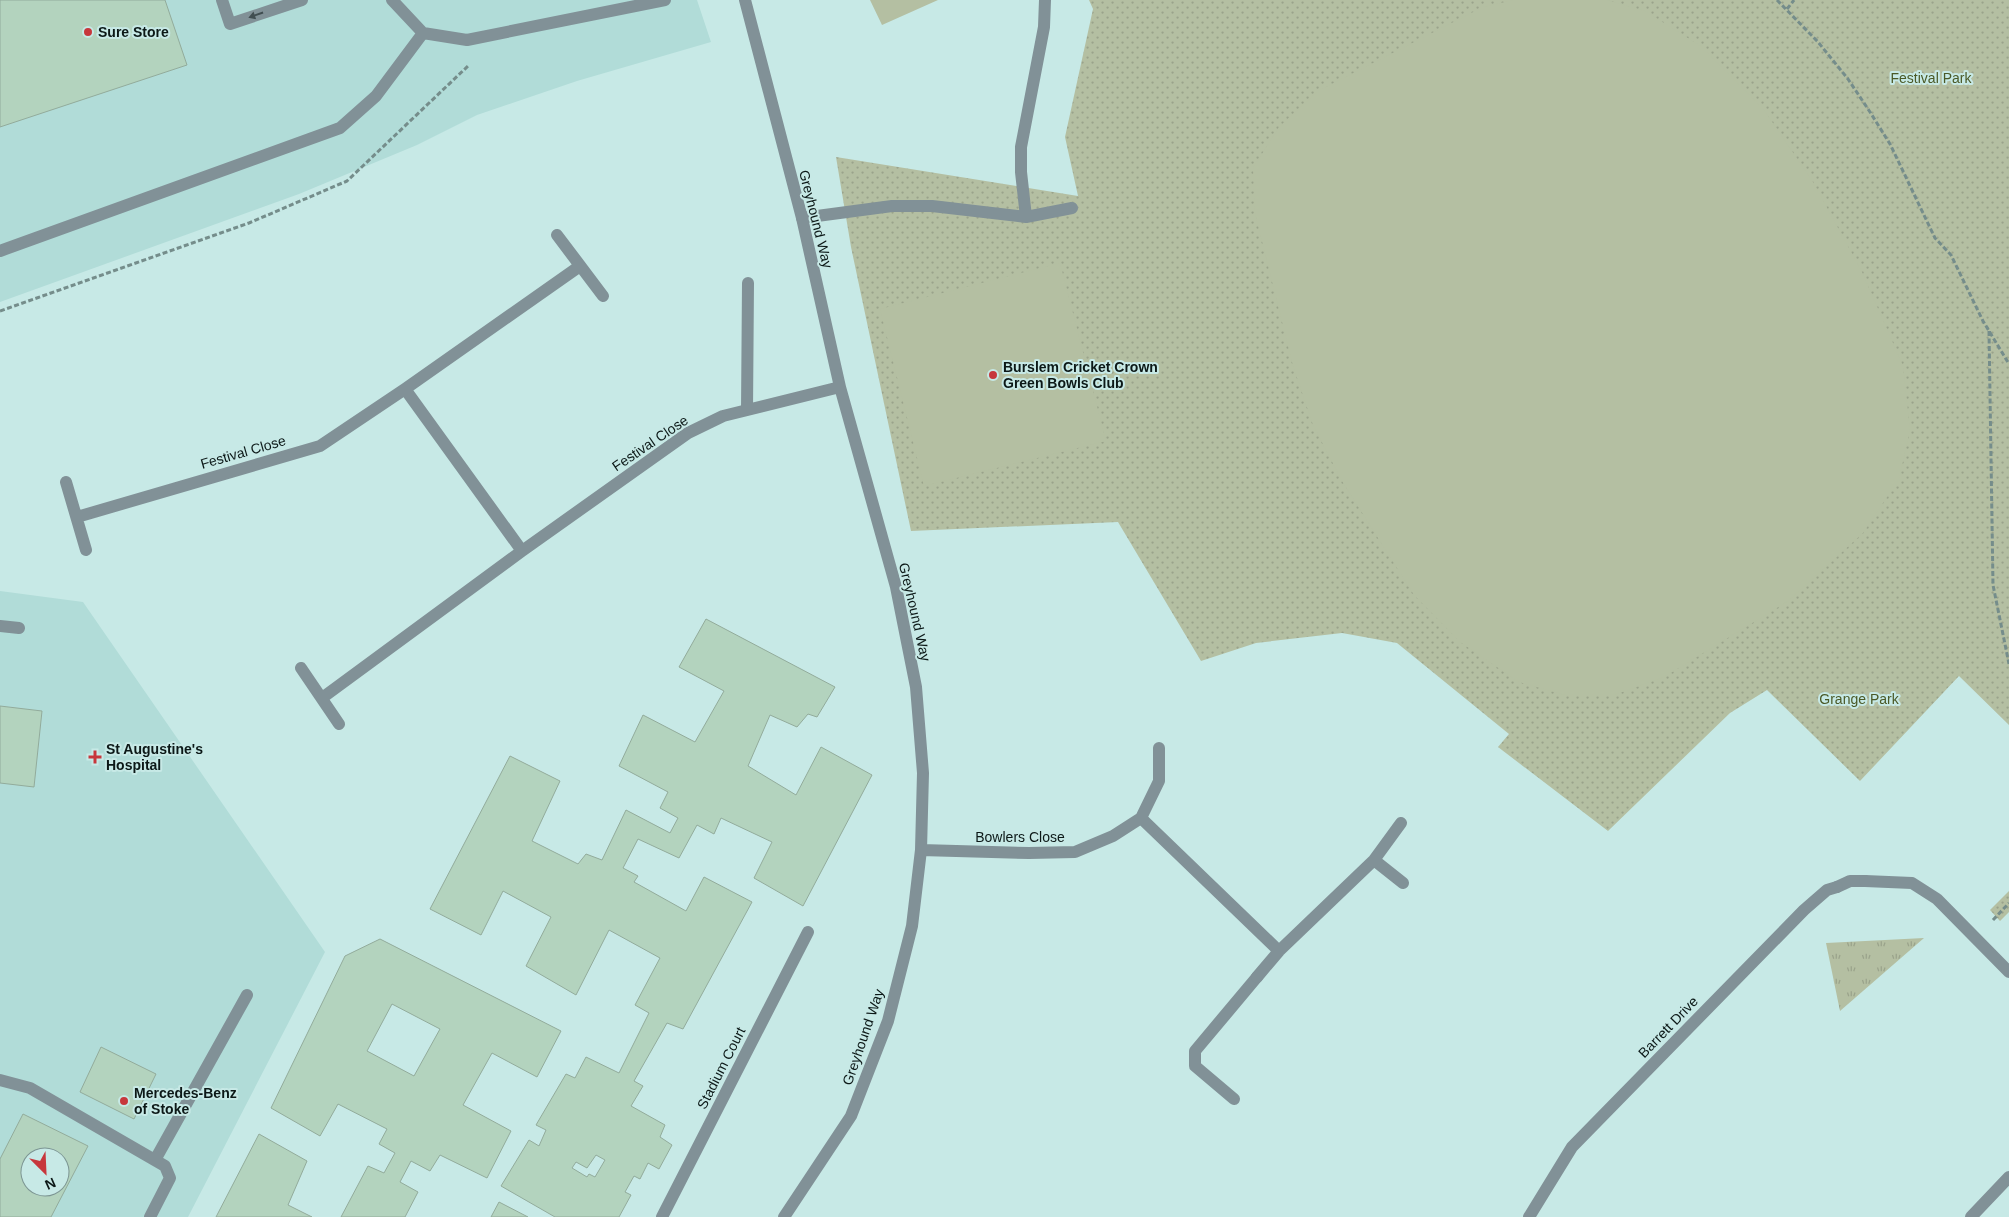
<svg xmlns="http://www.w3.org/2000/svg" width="2009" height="1217" viewBox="0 0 2009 1217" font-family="Helvetica,sans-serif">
<defs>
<pattern id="grass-tufts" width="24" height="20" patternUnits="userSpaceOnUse" patternTransform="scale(1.25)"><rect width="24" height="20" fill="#b4bfa2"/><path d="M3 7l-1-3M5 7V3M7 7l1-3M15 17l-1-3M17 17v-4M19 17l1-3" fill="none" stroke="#9aa38b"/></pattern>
<pattern id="park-dots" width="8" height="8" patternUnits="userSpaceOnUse" patternTransform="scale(1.25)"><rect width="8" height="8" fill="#b4bfa2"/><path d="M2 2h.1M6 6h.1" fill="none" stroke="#9aa38b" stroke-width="1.8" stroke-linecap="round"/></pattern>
</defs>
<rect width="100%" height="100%" fill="#c7e9e6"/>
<path fill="#b1dcd8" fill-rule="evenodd" d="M0,0H697L711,42L577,81L477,115L417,145L299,194L0,302Z
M0,591L83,602L325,952L188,1217H0ZM30,1157H60V1187H30Z"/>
<path fill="url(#grass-tufts)" d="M1924,938L1840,1011L1826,943Z"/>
<path fill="url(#park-dots)" d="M1089,0H2009V725L1959,676L1860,781L1767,690L1730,713L1608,831L1498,747L1509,734L1397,643L1342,633L1256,643L1201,661L1118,522L911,531L851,247L836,157L1078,196L1065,137L1093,9Z
M2009,891V912L2000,921L1990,910Z"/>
<path fill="#b4bfa2" d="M870,0H938L882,25Z
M1514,0H1607L1645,11L1702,47L1764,110L1813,182L1862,272L1903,366L1910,430L1899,479L1863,533L1788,601L1664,677L1614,695H1565L1519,682L1460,642L1414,595L1342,481L1313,425L1293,366L1255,213L1253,168L1279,127L1318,91L1483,7Z
M1060,263L1106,441L924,486L880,309Z"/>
<path fill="#b3d3be" stroke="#92ab9b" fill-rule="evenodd" d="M0,0H165L187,65L0,127Z
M706,619L835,687L817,717L808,714L797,727L770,715L748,766L796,795L821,747L872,775L803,906L754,878L772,842L721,818L714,834L697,825L679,858L638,839L623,868L638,876L634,882L686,911L704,877L752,902L683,1029L667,1023L634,1081L643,1086L631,1106L665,1125L660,1137L672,1145L659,1169L648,1163L640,1179L634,1176L625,1192L631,1195L619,1217H555L501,1186L529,1140L539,1146L546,1130L536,1125L566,1074L575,1078L586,1057L619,1073L649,1013L635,1005L660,958L609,930L576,995L526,966L551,917L503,891L481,935L430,909L510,756L560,781L532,841L578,864L586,854L602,860L626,810L670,833L678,818L660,808L668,792L619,766L643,715L695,742L724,691L679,667ZM596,1155L605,1160L595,1177L589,1174L587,1177L572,1168L576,1162L587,1168Z
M0,706L42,711L34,787L0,783Z
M380,939L561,1031L537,1077L492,1053L463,1105L511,1131L487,1178L440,1155L430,1171L411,1161L400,1182L418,1192L405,1217H341L368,1166L384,1173L395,1153L379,1144L387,1129L338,1104L320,1136L271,1108L345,956ZM392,1004L440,1029L414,1076L367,1051Z
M101,1047L156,1074L134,1119L80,1092Z
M23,1114L88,1146L51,1217H0V1159ZM30,1157H60V1187H30Z
M259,1134L307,1161L288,1205L312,1217H216Z
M499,1202L528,1217H491Z"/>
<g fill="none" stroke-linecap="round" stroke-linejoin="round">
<path stroke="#758d8b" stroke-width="3" stroke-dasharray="5 2.5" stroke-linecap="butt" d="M1777,0L1818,42L1848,79L1870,112L1890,144L1935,238L1951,255L1983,321L2009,364
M1787,9L1794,0
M0,311L249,223L347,181L468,66
M1989,331L1993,585L2009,664
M1993,920L2009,903"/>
<path stroke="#819197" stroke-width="12" d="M222,0L230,24L302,0
M392,0L423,33
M1026,217L1021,172V147L1044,27L1045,0
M802,218L892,206H932L1026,217L1072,208
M0,251L340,128L376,96L423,33L467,40L665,0
M0,626L19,628
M0,1080L30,1088L165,1166L170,1178L150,1217
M1234,1099L1195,1066V1051L1257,977
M155,1160L247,995
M662,1217L808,932"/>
<path stroke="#819197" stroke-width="12" d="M1837,887L1850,881H1865"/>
<path stroke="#819197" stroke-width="12" d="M745,0L802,218L840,387L896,587L916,687L923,773L921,850L912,926L888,1021L851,1116L784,1217
M557,235L603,296
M405,389L522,551
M747,410L748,283
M66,482L86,550
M77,517L320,446L405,389L580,266
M301,668L339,724
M322,698L522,551L688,433L723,416L840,387
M1141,818L1159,781V748
M921,850L1029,853L1075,852L1113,836L1141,818L1279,951
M1374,860L1403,883
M1865,881L1912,883L1937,899L2009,972
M1257,977L1279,951L1374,860L1401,823
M1529,1217L1572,1147L1804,910L1827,890L1837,887
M1971,1217L2009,1177"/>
</g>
<defs><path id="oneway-solid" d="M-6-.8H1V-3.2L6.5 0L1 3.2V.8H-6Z" transform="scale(1.25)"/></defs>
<use fill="#414e51" href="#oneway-solid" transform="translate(256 15) rotate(161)"/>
<g fill="#c7373c" stroke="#c7e9e6" stroke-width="2">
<circle cx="88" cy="32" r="5"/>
<circle cx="993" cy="375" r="5"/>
<path d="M92.5 749.5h5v5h5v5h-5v5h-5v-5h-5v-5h5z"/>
<circle cx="124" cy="1101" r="5"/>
</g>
<g text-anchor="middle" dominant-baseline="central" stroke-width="4" stroke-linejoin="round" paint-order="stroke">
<g font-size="14" font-weight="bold" fill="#0c1817" stroke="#c7e9e6" text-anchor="start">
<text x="98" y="32">Sure Store</text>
<text x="1003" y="367">Burslem Cricket Crown<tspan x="1003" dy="16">Green Bowls Club</tspan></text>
<text x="106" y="749">St Augustine's<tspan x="106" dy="16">Hospital</tspan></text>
<text x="134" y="1093">Mercedes-Benz<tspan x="134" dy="16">of Stoke</tspan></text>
</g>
<g font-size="14" fill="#4a5927" stroke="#c7e9e6">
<text x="1931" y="78">Festival Park</text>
<text x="1859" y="699">Grange Park</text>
</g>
<g font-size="14" fill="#0c1817" stroke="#c7e9e6">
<text transform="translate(816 219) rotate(76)">Greyhound Way</text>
<text transform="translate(650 443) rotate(-34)">Festival Close</text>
<text transform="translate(243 452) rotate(-16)">Festival Close</text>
<text transform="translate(915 612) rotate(77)">Greyhound Way</text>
<text x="1020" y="837">Bowlers Close</text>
<text transform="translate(1668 1027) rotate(-46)">Barrett Drive</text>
<text transform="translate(863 1037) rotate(-71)">Greyhound Way</text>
<text transform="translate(721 1068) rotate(-63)">Stadium Court</text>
</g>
</g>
<g transform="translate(45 1172) rotate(156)"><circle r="24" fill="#c7e9e6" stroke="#7c9593"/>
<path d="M0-4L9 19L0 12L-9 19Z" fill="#c7373c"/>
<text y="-8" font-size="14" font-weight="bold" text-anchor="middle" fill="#0c1817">N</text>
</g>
</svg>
